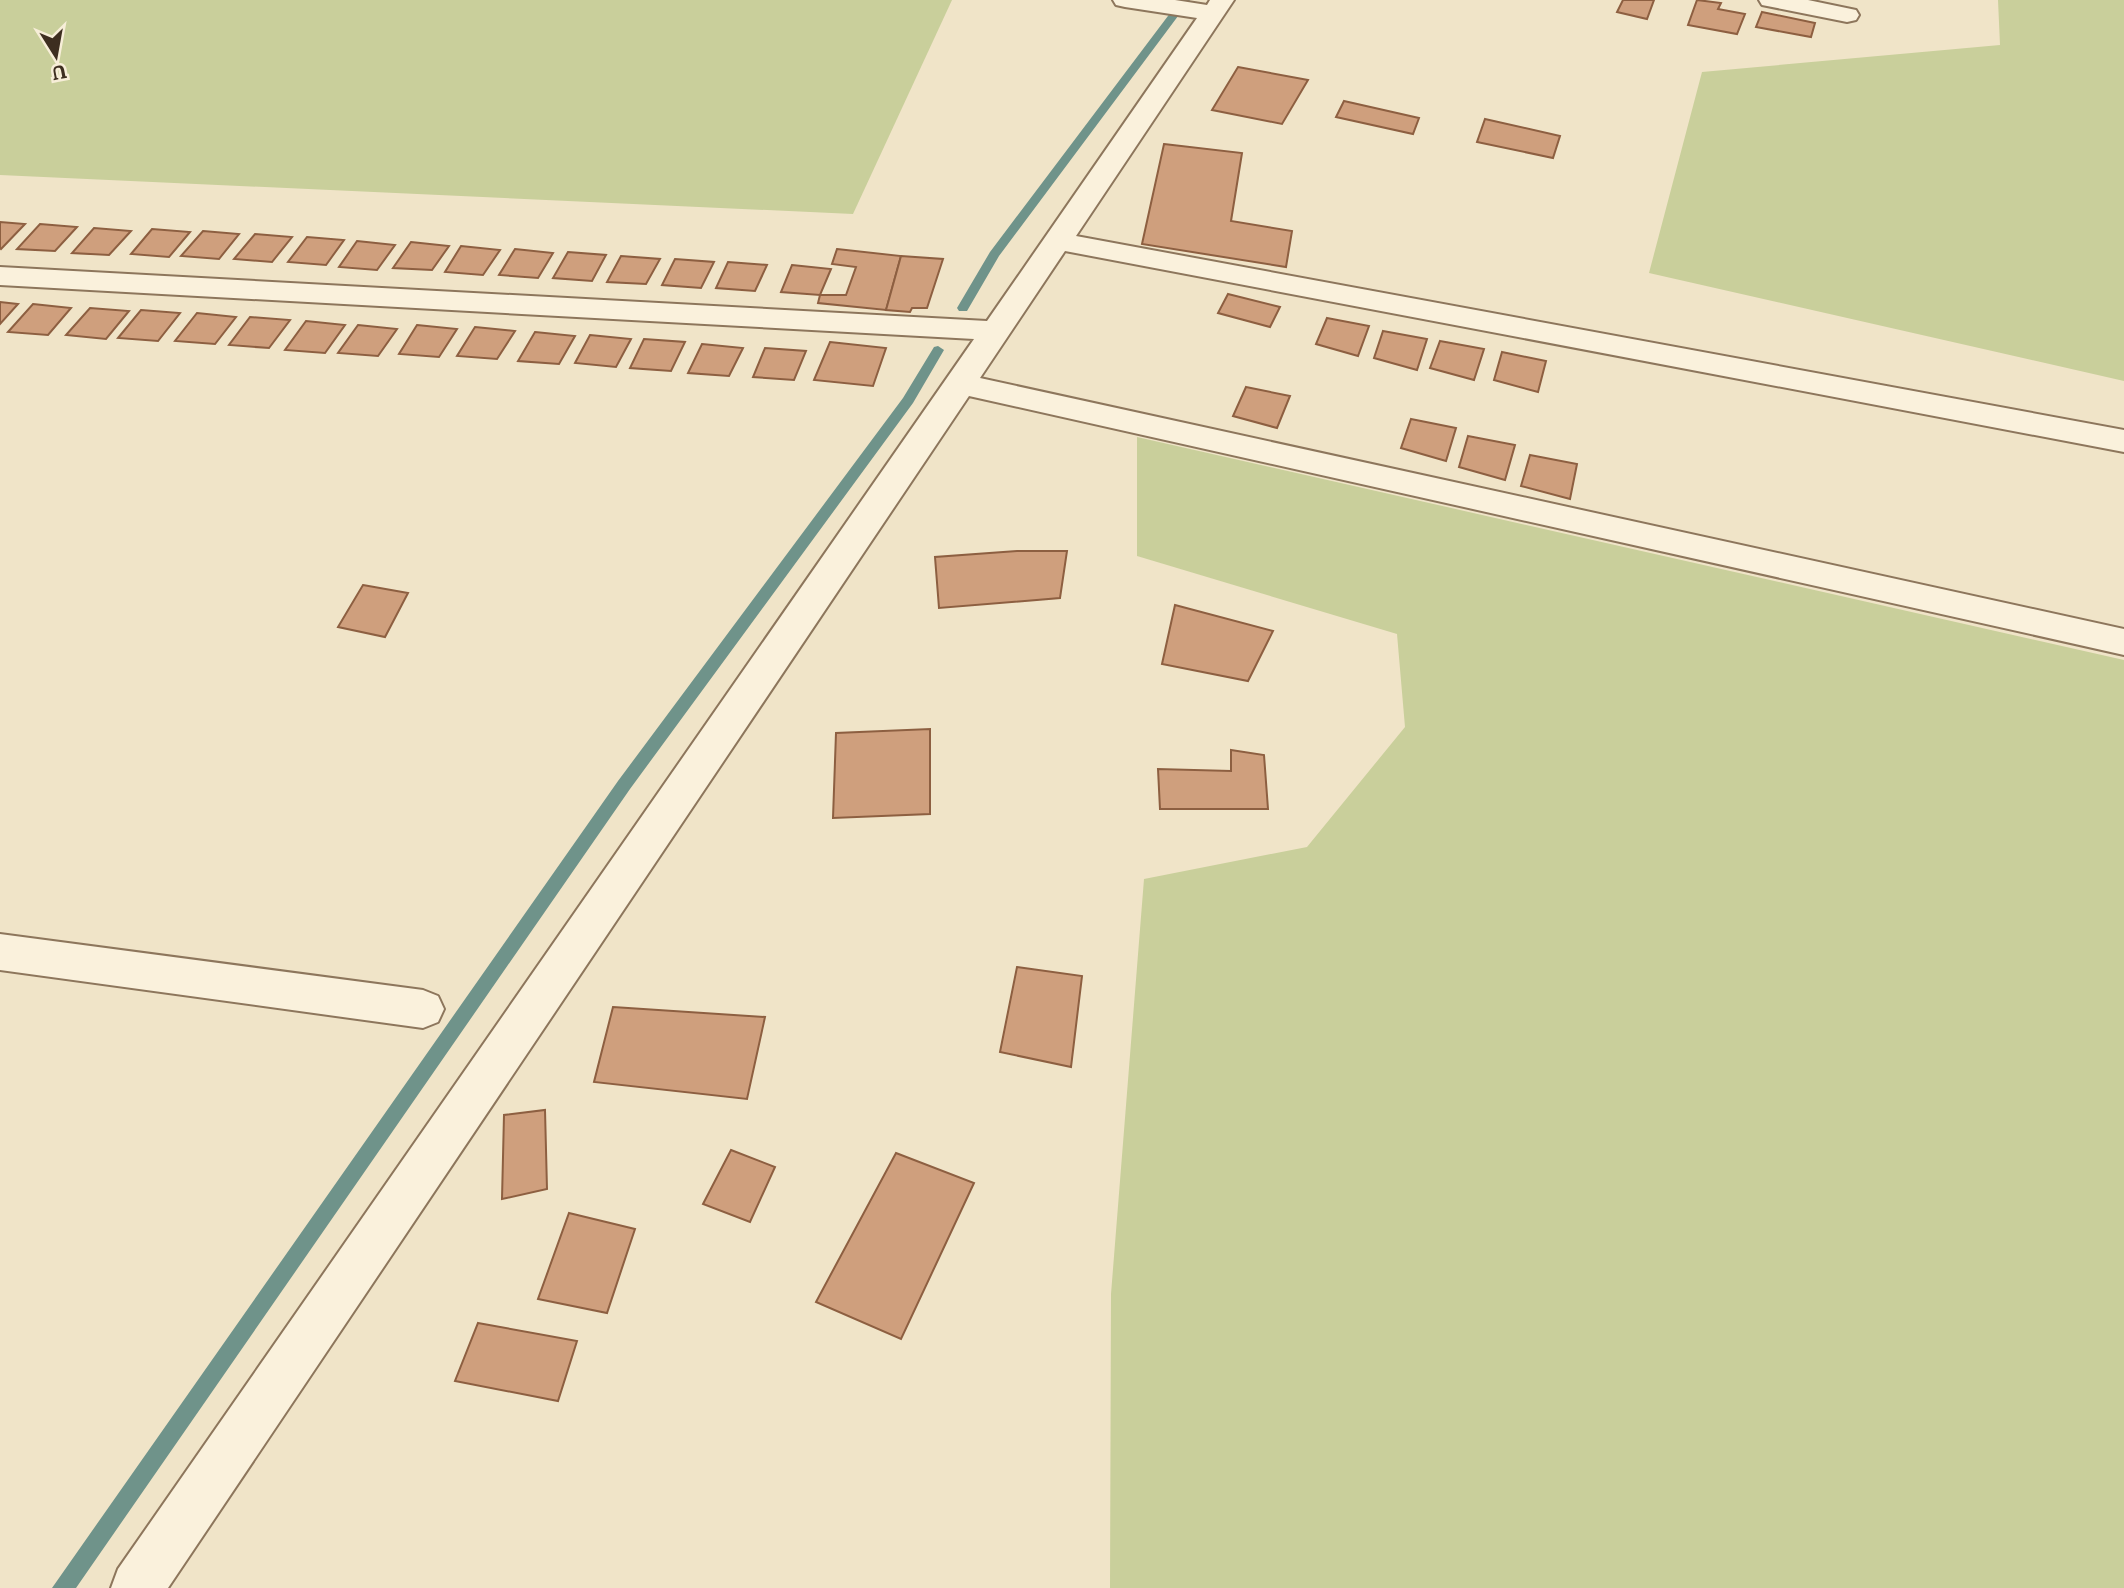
<svg xmlns="http://www.w3.org/2000/svg" width="2124" height="1588" font-family="Literata,serif">
	<style>
		.green { fill: #c9cf9b }
		.lines { fill: none; stroke-linecap: round; stroke-linejoin: round }
		.stream { fill: #6f938a; fill-rule: evenodd }
		.building { fill: #cf9f7d; stroke: #8d5f41; stroke-width: 2 }
		.minor-casing { stroke: #8d765c; stroke-width: 4 }
		.minor { fill: #faf1dc; fill-rule: evenodd }
	</style>
	<rect width="100%" height="100%" fill="#f0e4c8"/>
	<g class="green">
		<polygon points="0,0 952,0 853,214 0,175"/>
		<polygon points="1998,0 2124,0 2124,381 1649,273 1702,72 2000,45"/>
		<polygon points="1137,437 2124,660 2124,1588 1110,1588 1111,1294 1144,879 1307,847 1405,727 1397,634 1137,556"/>
	</g>
	<g class="lines">
		<g class="stream">
			<polygon points="1180,0 1190,0 999,256 967,311 959,311 957,308 990,252"/>
			<polygon points="938,346 944,350 913,403 630,789 76,1588 52,1588 618,781 903,398 934,347"/>
		</g>
	</g>
	<g class="building">
		<polygon points="1623,0 1654,0 1647,19 1617,12"/>
		<polygon points="1697,0 1721,3 1718,9 1745,14 1737,34 1688,25"/>
		<polygon points="1762,12 1815,23 1811,37 1756,27"/>
		<polygon points="1238,67 1308,80 1282,124 1212,110"/>
		<polygon points="1344,101 1419,118 1413,134 1336,117"/>
		<polygon points="1485,119 1560,136 1553,158 1477,142"/>
		<polygon points="1164,144 1242,153 1231,221 1292,231 1286,267 1142,244"/>
		<polygon points="0,222 25,224 1,249 0,248"/>
		<polygon points="40,224 77,227 55,251 17,249"/>
		<polygon points="94,228 131,231 109,255 72,253"/>
		<polygon points="152,229 190,232 169,257 131,254"/>
		<polygon points="203,231 239,234 219,259 181,256"/>
		<polygon points="255,234 292,237 272,262 234,259"/>
		<polygon points="307,237 344,240 326,265 288,262"/>
		<polygon points="357,241 395,245 377,270 339,267"/>
		<polygon points="411,242 449,246 432,270 393,268"/>
		<polygon points="461,246 500,250 483,275 445,272"/>
		<polygon points="515,249 553,253 538,278 499,275"/>
		<polygon points="837,249 901,256 886,310 818,303 820,295 846,295 856,267 832,264"/>
		<polygon points="568,252 606,255 592,281 553,278"/>
		<polygon points="621,256 660,259 646,284 607,282"/>
		<polygon points="901,256 943,259 927,308 912,308 910,312 886,310"/>
		<polygon points="675,259 714,262 701,288 662,285"/>
		<polygon points="728,262 767,265 755,291 716,288"/>
		<polygon points="792,265 831,269 820,295 781,292"/>
		<polygon points="1228,294 1280,307 1270,327 1218,313"/>
		<polygon points="0,302 18,304 0,324"/>
		<polygon points="33,304 71,308 48,335 8,332"/>
		<polygon points="90,308 129,311 106,339 66,335"/>
		<polygon points="141,310 180,313 158,341 118,338"/>
		<polygon points="197,313 236,317 215,344 175,341"/>
		<polygon points="250,317 290,320 269,348 229,345"/>
		<polygon points="1327,318 1369,326 1358,356 1316,344"/>
		<polygon points="306,321 345,325 325,353 285,350"/>
		<polygon points="358,325 397,329 378,356 338,353"/>
		<polygon points="417,325 457,329 439,357 399,354"/>
		<polygon points="475,327 515,331 497,359 457,356"/>
		<polygon points="1383,331 1427,339 1417,370 1374,358"/>
		<polygon points="535,332 575,336 559,364 518,361"/>
		<polygon points="590,335 631,339 616,367 575,363"/>
		<polygon points="644,339 685,342 671,371 630,368"/>
		<polygon points="1440,341 1484,349 1474,380 1430,368"/>
		<polygon points="830,342 886,348 873,386 814,380"/>
		<polygon points="702,344 743,348 729,376 688,373"/>
		<polygon points="765,348 806,351 794,380 753,377"/>
		<polygon points="1502,352 1546,361 1538,392 1494,380"/>
		<polygon points="1246,387 1290,396 1277,428 1233,416"/>
		<polygon points="1411,419 1456,428 1446,461 1401,448"/>
		<polygon points="1468,436 1515,445 1505,480 1459,467"/>
		<polygon points="1530,455 1577,464 1570,499 1521,486"/>
		<polygon points="1017,551 1067,551 1060,598 939,608 935,557"/>
		<polygon points="363,585 408,593 385,637 338,627"/>
		<polygon points="1175,605 1273,631 1248,681 1162,664"/>
		<polygon points="930,729 930,814 833,818 836,733"/>
		<polygon points="1231,750 1264,755 1268,809 1160,809 1158,769 1231,771"/>
		<polygon points="1017,967 1082,976 1071,1067 1000,1052"/>
		<polygon points="613,1007 765,1017 747,1099 594,1082"/>
		<polygon points="545,1110 547,1189 502,1199 504,1115"/>
		<polygon points="731,1150 775,1167 750,1222 703,1204"/>
		<polygon points="896,1153 974,1183 901,1339 816,1302"/>
		<polygon points="569,1213 635,1229 607,1313 538,1299"/>
		<polygon points="478,1323 577,1341 558,1401 455,1381"/>
	</g>
	<g class="lines">
		<defs>
			<g id="minor">
				<polygon points="1113,0 1175,0 1207,5 1210,0 1234,0 1076,236 2124,430 2124,452 1065,251 980,378 2124,629 2124,655 969,396 168,1588 111,1588 118,1569 974,339 0,285 0,267 987,321 1197,18 1125,7 1116,5"/>
				<polygon points="1759,0 1808,0 1856,10 1859,15 1856,20 1847,22 1762,5"/>
				<polygon points="0,934 423,990 438,996 444,1009 438,1022 423,1028 0,970"/>
			</g>
		</defs>
		<use href="#minor" class="minor-casing"/>
		<use href="#minor" class="minor"/>
	</g>
	<g transform="translate(56 56) rotate(169)" stroke="#f7eed8" stroke-width="5" paint-order="stroke">
	<path d="M0-5L12 26L0 18L-12 26Z" fill="#3d2e20"/>
	<text y="-10" font-size="19" font-weight="bold" text-anchor="middle" fill="#3d2e20">U</text>
	</g>
</svg>
